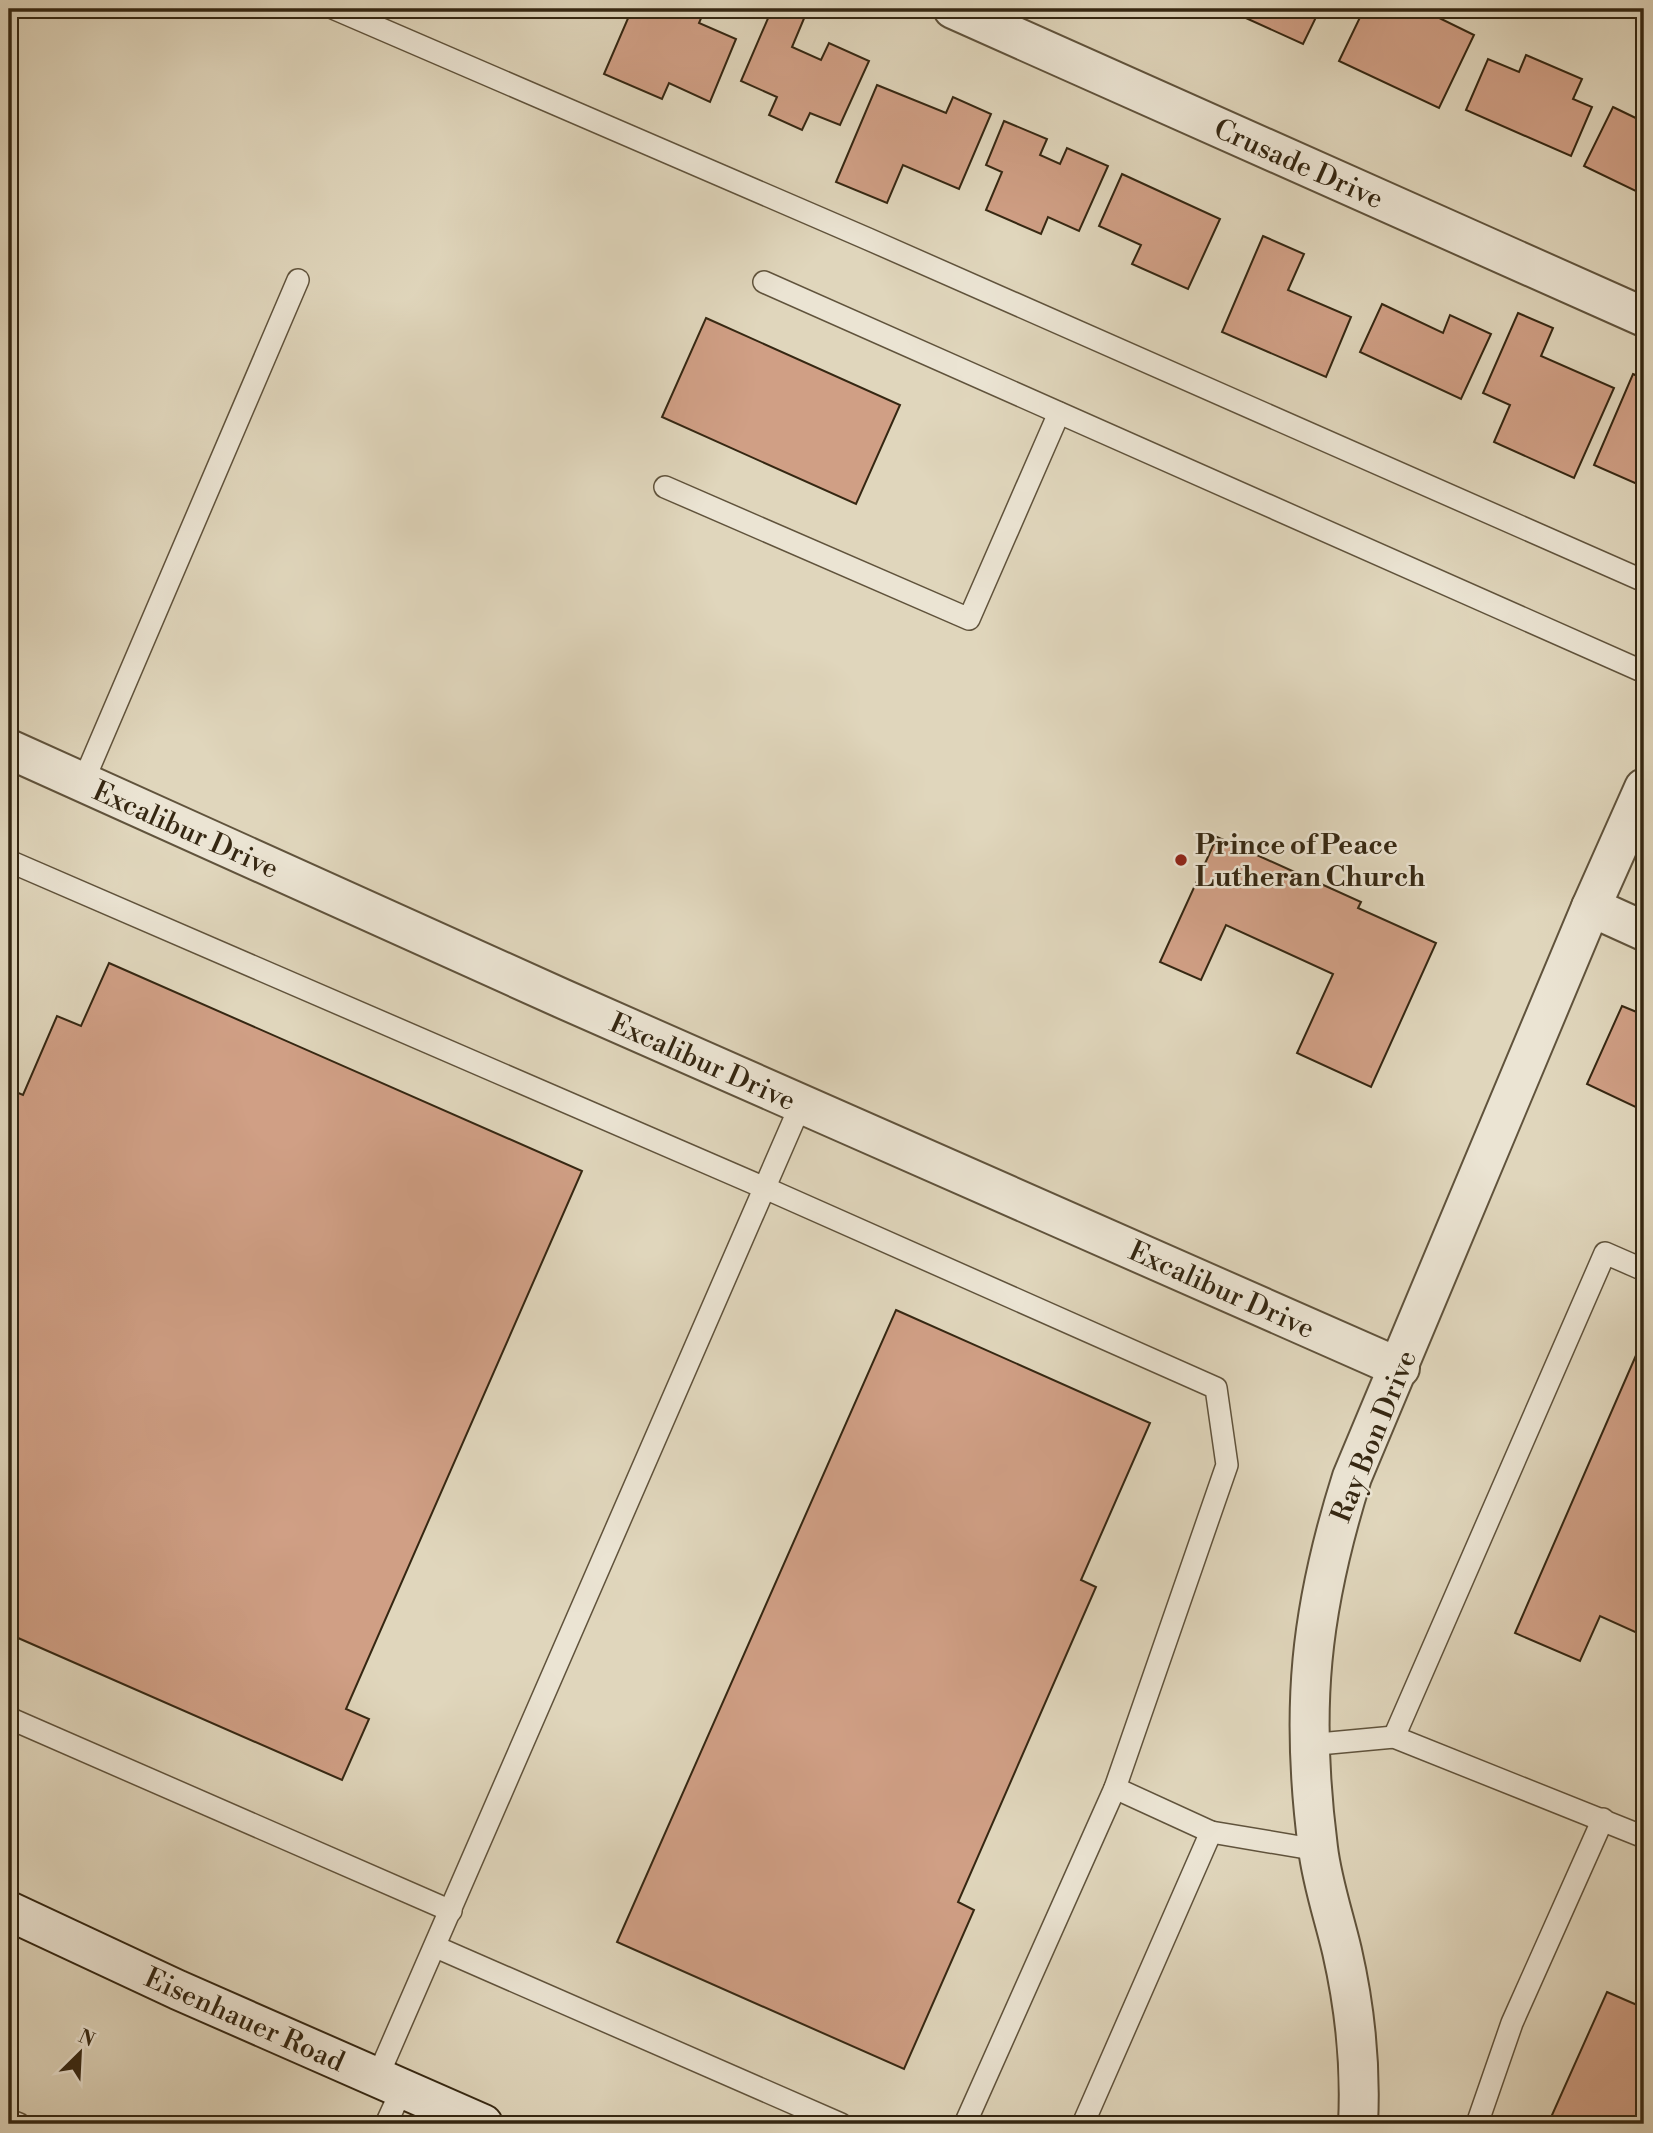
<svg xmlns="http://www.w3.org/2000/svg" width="1653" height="2133" font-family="'Libre Bodoni',serif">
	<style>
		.building { fill: #d09f85; stroke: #352712; stroke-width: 2 }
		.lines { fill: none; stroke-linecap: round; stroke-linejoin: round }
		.service-casing { stroke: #60533c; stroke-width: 24 }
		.minor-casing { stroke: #60533c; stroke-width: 42 }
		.tertiary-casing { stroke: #60533c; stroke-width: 42 }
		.secondary-casing { stroke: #352712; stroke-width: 42 }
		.service { stroke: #ebe4d3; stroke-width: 21 }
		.minor { stroke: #ebe4d3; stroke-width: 38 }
		.tertiary { stroke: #ebe4d3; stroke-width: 38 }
		.secondary { stroke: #ebe4d3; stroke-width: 38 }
		.poi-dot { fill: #8f2418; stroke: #ebe4d3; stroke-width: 2.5 }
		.labels { text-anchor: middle; stroke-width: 5; stroke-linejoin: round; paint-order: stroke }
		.street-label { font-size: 28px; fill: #352712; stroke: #ebe4d3 }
		.poi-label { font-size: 28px; font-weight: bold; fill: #352712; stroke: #ebe4d3; text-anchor: start }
	</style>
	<rect width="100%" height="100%" fill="#e0d6bc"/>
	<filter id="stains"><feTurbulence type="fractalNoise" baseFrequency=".00286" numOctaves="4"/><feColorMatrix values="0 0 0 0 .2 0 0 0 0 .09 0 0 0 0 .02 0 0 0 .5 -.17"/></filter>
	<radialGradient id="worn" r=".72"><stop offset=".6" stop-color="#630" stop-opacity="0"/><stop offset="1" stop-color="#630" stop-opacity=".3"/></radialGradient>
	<g class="building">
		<polygon points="632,9 705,9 699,23 736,39 710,102 669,83 662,99 604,74"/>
		<polygon points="772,9 808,9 792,47 821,60 829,43 869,61 840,125 810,113 802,130 769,115 777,97 741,81"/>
		<polygon points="1226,9 1320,9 1303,44"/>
		<polygon points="1364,9 1431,9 1429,13 1474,35 1439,108 1339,61"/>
		<polygon points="1526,55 1582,79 1573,99 1592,107 1571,156 1466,110 1488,59 1519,72"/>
		<polygon points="877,85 946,113 953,97 991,114 959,189 903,165 887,203 836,182"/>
		<polygon points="1613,107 1644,122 1644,195 1584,166"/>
		<polygon points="1004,121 1047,139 1040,155 1060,164 1067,148 1108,166 1079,231 1048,217 1041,234 986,210 1002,172 986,165"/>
		<polygon points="1122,174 1220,219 1188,289 1132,264 1141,245 1099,226"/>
		<polygon points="1263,236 1304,254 1288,290 1351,317 1326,377 1222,332"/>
		<polygon points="1382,304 1443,333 1450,315 1491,334 1461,399 1360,352"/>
		<polygon points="1518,313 1553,328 1541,356 1614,388 1574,478 1494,442 1510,405 1483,393"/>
		<polygon points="706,318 900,405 856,504 662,417"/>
		<polygon points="1633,374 1644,379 1644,487 1594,465"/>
		<polygon points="1217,837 1361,902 1358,908 1436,943 1371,1087 1297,1053 1333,974 1226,925 1201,980 1160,962"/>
		<polygon points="109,963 582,1171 346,1709 369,1719 342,1780 9,1634 9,1089 23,1095 57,1016 81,1026"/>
		<polygon points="1622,1006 1644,1015 1644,1111 1587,1084"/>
		<polygon points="896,1310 1150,1423 1081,1580 1096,1587 958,1902 974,1910 904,2069 617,1942"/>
		<polygon points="1644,1337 1644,1636 1600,1616 1580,1661 1515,1633"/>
		<polygon points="1607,1992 1644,2008 1644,2124 1548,2124"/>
	</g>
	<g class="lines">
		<defs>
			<g id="service">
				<polyline points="335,9 868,239 1644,581"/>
				<polyline points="764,282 1644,672"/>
				<polyline points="665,487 969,619 1059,413"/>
				<polyline points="83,782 298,280"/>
				<polyline points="9,861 765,1188 1216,1388 1227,1465 1115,1788 965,2124"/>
				<polyline points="9,1718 451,1911"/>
				<polyline points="1394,1737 1605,1253 1644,1270"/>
				<polyline points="1308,1745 1394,1737 1644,1837"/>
				<polyline points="1115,1788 1211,1832"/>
				<polyline points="436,1947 841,2124"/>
				<polyline points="377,2078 801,1104"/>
				<polyline points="9,2120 19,2124"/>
				<polyline points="386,2124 402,2089"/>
				<polyline points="1083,2124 1211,1832 1318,1850"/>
				<polyline points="1477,2124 1512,2023 1603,1819"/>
			</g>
			<g id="minor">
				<polyline points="953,9 1644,317"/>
				<polyline points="9,749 561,998 1400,1368"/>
				<polyline points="1591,907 1644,931"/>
			</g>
			<path id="tertiary" d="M 1358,2124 C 1361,2066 1355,2008 1342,1951 C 1334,1917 1322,1882 1318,1848 C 1300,1709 1310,1610 1352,1477 L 1591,907 L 1644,788"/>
			<polyline id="secondary" points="9,1911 178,1990 483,2124"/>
		</defs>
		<use href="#service" class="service-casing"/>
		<use href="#minor" class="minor-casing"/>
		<use href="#tertiary" class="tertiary-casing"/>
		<use href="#secondary" class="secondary-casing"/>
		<use href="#service" class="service"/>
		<use href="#minor" class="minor"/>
		<use href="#tertiary" class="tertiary"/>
		<use href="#secondary" class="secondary"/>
	</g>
	<circle class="poi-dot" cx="1181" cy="860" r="7"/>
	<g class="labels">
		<g class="street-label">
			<text transform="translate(1299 163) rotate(24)" y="10">Crusade Drive</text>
			<text transform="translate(186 829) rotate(24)" y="10">Excalibur Drive</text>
			<text transform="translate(703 1061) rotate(24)" y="10">Excalibur Drive</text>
			<text transform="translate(1222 1289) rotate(24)" y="10">Excalibur Drive</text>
			<text transform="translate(1373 1436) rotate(-68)" y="10">Ray Bon Drive</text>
			<text transform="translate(245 2019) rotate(24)" y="10">Eisenhauer Road</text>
		</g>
		<g class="poi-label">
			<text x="1195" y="854">Prince of Peace<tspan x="1195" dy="32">Lutheran Church</tspan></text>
		</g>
	</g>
	<rect width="1653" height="2133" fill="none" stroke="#e0d6bc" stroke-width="35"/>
	<rect x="10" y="10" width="1632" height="2112" fill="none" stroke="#352712" stroke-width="3.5"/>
	<rect x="18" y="18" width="1618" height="2098" fill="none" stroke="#352712" stroke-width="2"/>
	<g transform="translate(80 2053) rotate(24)" stroke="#ebe4d3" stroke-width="5" paint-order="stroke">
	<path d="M0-5L12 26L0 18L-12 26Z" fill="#352712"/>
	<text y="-10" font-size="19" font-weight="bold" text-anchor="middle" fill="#352712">N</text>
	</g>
	<rect width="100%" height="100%" filter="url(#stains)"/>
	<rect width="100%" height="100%" fill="url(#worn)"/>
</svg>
